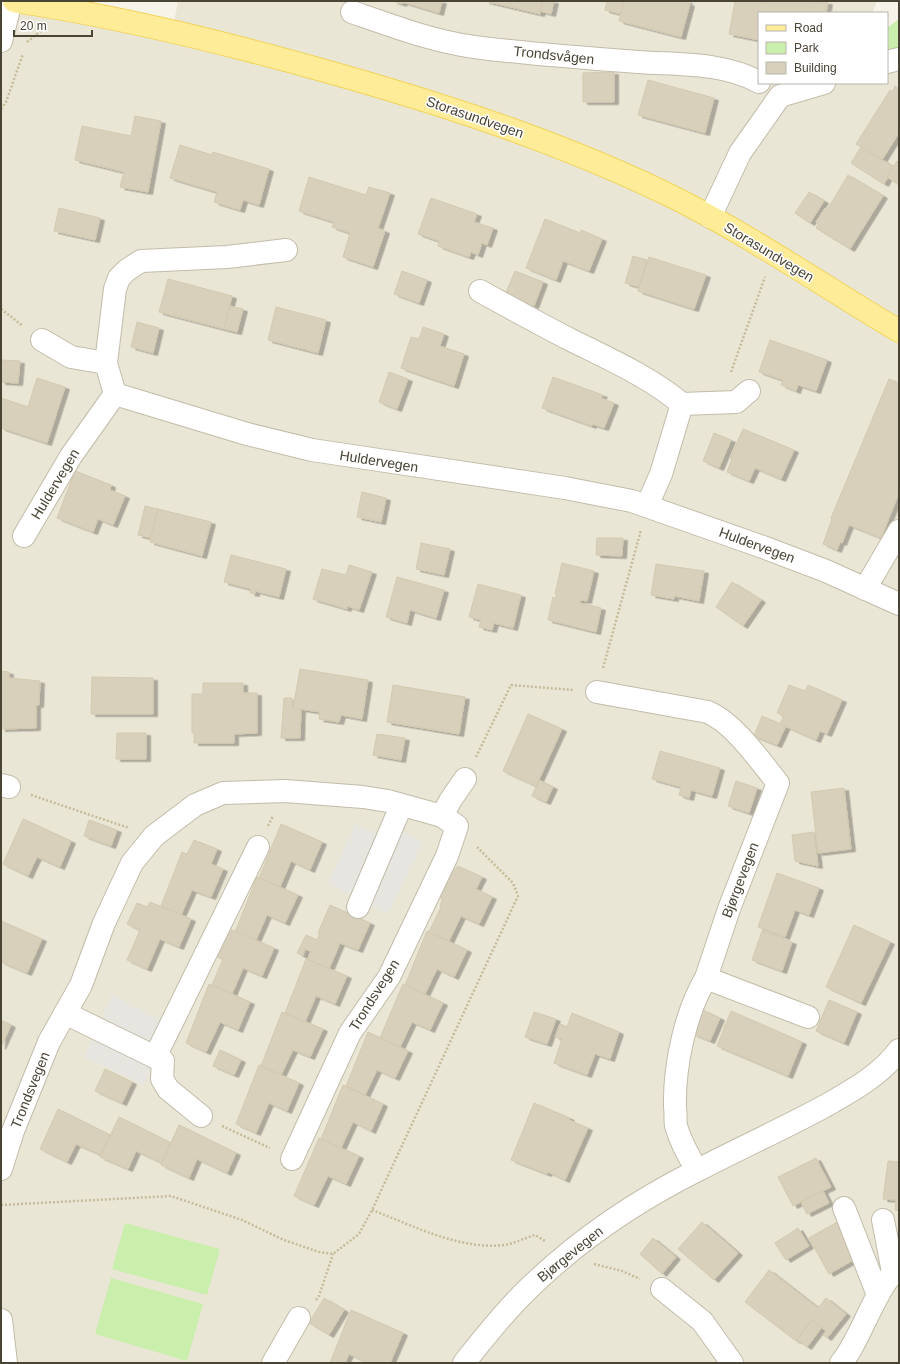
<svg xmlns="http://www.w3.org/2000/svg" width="900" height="1364" font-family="Arial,sans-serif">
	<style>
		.residential { fill: #eae6d5 }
		.green { fill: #caeeac }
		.parking { fill: #e7e5e0 }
		.building { fill: #d9d0bc; stroke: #d4c9ae; filter: url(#shadow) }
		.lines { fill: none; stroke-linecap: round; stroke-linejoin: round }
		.minor-casing { stroke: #c2bca9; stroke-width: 24 }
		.major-casing { stroke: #f2d35a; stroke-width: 24 }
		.path { stroke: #c6bb99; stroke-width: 2.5; stroke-dasharray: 2 2; stroke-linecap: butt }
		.minor { stroke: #fff; stroke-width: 22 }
		.major { stroke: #ffec98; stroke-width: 22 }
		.labels { text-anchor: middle; stroke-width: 3; stroke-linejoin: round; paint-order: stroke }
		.street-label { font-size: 14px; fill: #4a4435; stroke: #fff }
	</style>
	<defs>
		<filter id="shadow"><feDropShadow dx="4.5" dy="2.5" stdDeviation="0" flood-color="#0004"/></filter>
	</defs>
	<rect width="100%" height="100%" fill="#f6f3e8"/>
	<polygon class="residential" points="1,1 171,39 178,1 877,1 872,13 759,13 759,83 887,83 887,66 899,69 899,1363 1,1363"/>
	<g class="green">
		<polygon points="899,19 899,69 887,66 887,28"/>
		<polygon points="125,1223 220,1249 207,1295 112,1269"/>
		<polygon points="111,1278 203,1304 187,1361 95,1334"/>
	</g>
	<g class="parking">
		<polygon points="384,822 423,842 388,914 328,883 355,824 378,834"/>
		<polygon points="112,995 170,1025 144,1085 84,1057"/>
	</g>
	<g class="building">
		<polygon points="393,1 442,1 439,13 403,2 402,4"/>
		<polygon points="485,1 543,1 540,14"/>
		<polygon points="543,1 554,1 551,14 540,11"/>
		<polygon points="607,1 624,1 621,14 605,10"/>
		<polygon points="624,1 688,1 687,3 690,4 681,37 619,21"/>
		<polygon points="735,1 756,1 768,3 768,1 828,2 826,13 759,13 759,40 729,34"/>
		<polygon points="614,72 614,102 583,102 583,73"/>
		<polygon points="648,80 714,98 705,133 638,115"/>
		<polygon points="895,86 899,89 899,133 882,160 856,144 890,90 892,92"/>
		<polygon points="135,116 161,121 148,192 120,187 124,172 75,160 82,126 131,136"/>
		<polygon points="180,145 212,155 213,152 269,169 259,205 243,200 240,210 214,202 217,192 170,178"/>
		<polygon points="861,147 894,167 884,184 851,163"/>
		<polygon points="897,161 899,162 899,185 887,177"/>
		<polygon points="848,175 883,196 850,249 816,228 818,224 816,222 825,208 827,210"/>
		<polygon points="309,177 366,195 369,187 390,193 378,228 385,231 373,267 343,257 350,233 332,227 334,222 299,211"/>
		<polygon points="809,192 824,201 810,223 795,213"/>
		<polygon points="431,198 477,214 474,222 493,228 487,245 482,243 478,255 471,252 469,257 438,246 439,241 418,234"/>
		<polygon points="59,208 100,218 95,240 54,231"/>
		<polygon points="545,219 580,233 581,230 602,239 589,271 563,261 556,280 526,268"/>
		<polygon points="633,256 647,260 639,287 625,283"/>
		<polygon points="649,257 706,275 694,309 638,291"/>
		<polygon points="402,271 427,280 419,303 394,294"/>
		<polygon points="515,271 543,282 534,306 505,295"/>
		<polygon points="168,279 232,296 224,329 159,312"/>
		<polygon points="230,306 243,309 237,332 224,329"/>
		<polygon points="276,307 326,320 318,353 268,340"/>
		<polygon points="137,322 159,328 153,353 131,347"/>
		<polygon points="423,327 444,334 440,346 464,354 454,386 401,368 411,337 419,339"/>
		<polygon points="770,340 827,360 816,391 798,385 796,391 781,385 783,380 759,372"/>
		<polygon points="1,360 20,361 18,383 1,382"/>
		<polygon points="389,372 408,379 397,409 379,402"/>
		<polygon points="553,377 603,395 601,398 614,403 604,428 592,424 592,426 542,408"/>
		<polygon points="37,378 65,387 47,443 1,428 1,398 28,407"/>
		<polygon points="889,379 899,383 899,493 881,538 849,525 842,543 840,542 837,550 823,544 832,519 831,518"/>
		<polygon points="743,429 794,450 781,479 755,468 749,481 727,472 732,458 730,458"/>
		<polygon points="714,433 731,440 719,468 703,461"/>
		<polygon points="75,471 111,485 110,490 125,496 113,525 98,519 93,532 57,518"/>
		<polygon points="362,492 386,498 381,522 357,517"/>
		<polygon points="145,506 158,509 151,538 138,535"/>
		<polygon points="158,509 211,522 202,556 150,542"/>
		<polygon points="597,538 623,538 622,556 596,555"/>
		<polygon points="421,543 450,549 444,575 416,569"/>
		<polygon points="231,555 286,569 279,597 255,591 255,594 250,593 251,589 224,582"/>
		<polygon points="562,563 594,571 587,601 581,600 580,603 601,608 596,632 548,620 553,597 556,598 557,594 555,594"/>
		<polygon points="656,564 704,571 699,601 674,596 674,599 651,595"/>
		<polygon points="349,565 372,572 359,610 347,606 347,609 313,599 322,569 346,575"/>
		<polygon points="397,577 444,590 436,618 410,610 407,623 386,617"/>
		<polygon points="732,582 761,600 743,626 716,607"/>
		<polygon points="478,584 521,595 513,628 494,623 492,630 479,627 481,620 469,617"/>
		<polygon points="300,669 368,680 362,719 341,715 339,722 319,719 320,712 293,708"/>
		<polygon points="1,671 9,672 9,678 40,681 39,705 36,705 36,728 1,729"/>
		<polygon points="92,677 153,678 153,714 91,714"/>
		<polygon points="203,683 243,683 243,693 257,693 257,733 234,734 234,743 194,743 194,733 192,733 192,694 203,694"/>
		<polygon points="393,685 465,697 459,734 387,722"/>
		<polygon points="789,685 805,691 808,685 842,700 827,734 820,731 816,740 780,724 784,716 777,713"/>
		<polygon points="284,698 292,698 293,708 301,709 300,738 281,738"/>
		<polygon points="528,714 562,729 536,786 503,771"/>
		<polygon points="762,716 786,726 777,745 754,736"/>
		<polygon points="117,733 146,733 146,759 116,759"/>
		<polygon points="377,734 405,738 401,760 373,755"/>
		<polygon points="660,751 720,768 712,796 691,790 689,798 679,795 681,787 652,779"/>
		<polygon points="539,780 553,787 546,802 532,796"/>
		<polygon points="736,781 757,788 749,813 728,806"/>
		<polygon points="844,788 851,849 818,853 811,792"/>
		<polygon points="23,819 71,841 60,867 37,857 28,876 3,864"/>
		<polygon points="89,820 117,830 111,846 84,836"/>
		<polygon points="281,824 322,842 310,870 291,861 280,887 259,878"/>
		<polygon points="814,832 818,866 795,861 792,835"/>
		<polygon points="194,840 217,849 211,864 223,869 211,897 192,890 181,915 161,906 182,852 187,854"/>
		<polygon points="458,866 482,877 476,889 492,897 479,924 461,916 449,941 429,932 441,907 440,906 443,898 437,896 448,877"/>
		<polygon points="777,873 819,888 809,915 795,910 785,937 758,927"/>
		<polygon points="257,877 298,895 285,923 267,915 256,940 235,932"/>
		<polygon points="150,902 191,919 179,947 160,939 147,969 127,960 140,930 127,924 137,903 147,907"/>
		<polygon points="330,905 370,923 358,950 340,943 329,969 308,960 312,952 305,949 303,956 297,953 306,935 317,940 320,933 318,933"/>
		<polygon points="1,921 42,939 27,973 1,962"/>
		<polygon points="854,925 890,942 861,1003 826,987"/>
		<polygon points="225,927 274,948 262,976 243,968 232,994 212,985 223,959 213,954"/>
		<polygon points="427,931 467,950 454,977 437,969 425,994 405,985"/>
		<polygon points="762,931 792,942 782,971 752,960"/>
		<polygon points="306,959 347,976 335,1004 316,996 305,1022 285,1013"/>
		<polygon points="209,984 250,1002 238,1030 220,1022 206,1052 186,1043"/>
		<polygon points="403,984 443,1003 430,1030 412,1022 400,1047 380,1038"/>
		<polygon points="829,1000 857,1012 844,1043 816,1031"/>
		<polygon points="703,1010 720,1018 710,1041 693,1034"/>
		<polygon points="731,1011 802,1042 788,1076 717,1046"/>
		<polygon points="282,1012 323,1029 310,1057 293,1050 281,1075 261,1066"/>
		<polygon points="534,1012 556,1019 547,1044 525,1037"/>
		<polygon points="572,1013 619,1032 610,1059 595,1054 587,1075 554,1063 562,1039 555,1037 560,1024 567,1027"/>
		<polygon points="1,1020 11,1025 1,1047"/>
		<polygon points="368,1032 408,1051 395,1078 377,1070 365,1095 346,1086"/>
		<polygon points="220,1050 241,1060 234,1075 213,1066"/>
		<polygon points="259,1065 299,1083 287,1111 269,1103 256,1133 236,1124"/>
		<polygon points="105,1069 132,1082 122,1103 95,1091"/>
		<polygon points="343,1085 383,1104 371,1131 353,1122 341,1148 321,1139"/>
		<polygon points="534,1103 570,1118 569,1120 588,1128 565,1180 548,1172 547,1174 511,1160"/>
		<polygon points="58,1109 110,1135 101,1155 76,1144 67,1162 40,1149"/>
		<polygon points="119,1117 171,1143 162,1163 136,1151 128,1169 100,1157"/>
		<polygon points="179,1125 236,1153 227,1173 197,1159 189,1178 161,1165"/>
		<polygon points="319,1138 359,1156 346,1184 328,1176 314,1205 294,1196"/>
		<polygon points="816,1158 831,1187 793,1206 778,1177"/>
		<polygon points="888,1161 899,1162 899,1211 895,1210 896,1200 883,1199"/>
		<polygon points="823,1191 829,1203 807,1214 801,1202"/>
		<polygon points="702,1222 738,1253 714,1280 678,1249"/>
		<polygon points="837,1222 857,1258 829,1274 809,1238"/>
		<polygon points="798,1228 809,1246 786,1260 775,1243"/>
		<polygon points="653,1238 676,1257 662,1274 640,1254"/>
		<polygon points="769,1270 818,1308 826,1298 846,1314 827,1338 823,1335 826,1331 812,1320 796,1341 745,1302"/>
		<polygon points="324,1298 344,1310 329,1335 309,1323"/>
		<polygon points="351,1310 403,1333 390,1363 368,1363 349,1354 345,1363 330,1363"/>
		<polygon points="812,1320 822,1327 807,1347 797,1340"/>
	</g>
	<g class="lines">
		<defs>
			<g id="minor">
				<path d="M 352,12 C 392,26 432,41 474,47 C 528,54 583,58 638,62 C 679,65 722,62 759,82"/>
				<polyline points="1,41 11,1"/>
				<polyline points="887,62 899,59"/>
				<polyline points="710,217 740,153 780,96 824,83"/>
				<path d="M 480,291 C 511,308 541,325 571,340 C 609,359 650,377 682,404 L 736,402 L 749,391"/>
				<polyline points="42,340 71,357 106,363"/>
				<polyline points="115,394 247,434 312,450 565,488 632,501 763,547 826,571 899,604"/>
				<polyline points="115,394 106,363 115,289 119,278 127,270 141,261 227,257 286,250"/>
				<polyline points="647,506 661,474 682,404"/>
				<polyline points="24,536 71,456 115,394"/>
				<polyline points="865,589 899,531"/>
				<path d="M 597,692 L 708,712 C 735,724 759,760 778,783 L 729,909 L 706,978 C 685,1013 674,1067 675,1107 C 676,1113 675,1120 676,1126 C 680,1140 689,1157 697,1170"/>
				<polyline points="1,785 9,787"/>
				<polyline points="442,816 450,801 465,779"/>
				<polyline points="358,907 401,806"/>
				<polyline points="706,978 808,1017"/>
				<polyline points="65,1013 163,1061 162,1079 168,1089 201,1116"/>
				<polyline points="155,1057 258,847"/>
				<polyline points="1,1169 13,1131 49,1042 81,985 104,923 132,863 154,836 195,805 223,793 285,791 363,797 388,801 442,816 457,826 447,856 389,977 350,1033 292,1159"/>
				<polyline points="844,1208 878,1295"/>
				<polyline points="883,1220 893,1272"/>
				<polyline points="662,1289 702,1321 732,1363"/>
				<polyline points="1,1320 6,1363"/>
				<polyline points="273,1363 299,1318"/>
				<path d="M 464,1363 C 484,1338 504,1312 527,1290 C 577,1241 636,1201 698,1170 C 740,1148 783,1129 825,1106 C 851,1091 881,1075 899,1050"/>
				<path d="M 841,1363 C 860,1342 878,1280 899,1269"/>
			</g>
			<path id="major" d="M 14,1 C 123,17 230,44 336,74 C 452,107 568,145 677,199 C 754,238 825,287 899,331"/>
		</defs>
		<use href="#minor" class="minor-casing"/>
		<use href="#major" class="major-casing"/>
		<g class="path">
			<polyline points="27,42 42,30"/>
			<polyline points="1,109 6,102 23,54"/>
			<polyline points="1,309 23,326"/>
			<polyline points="731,372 765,277"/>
			<polyline points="603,668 641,530"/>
			<polyline points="476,757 511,685 573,690"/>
			<polyline points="31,795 129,828"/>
			<polyline points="268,826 273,816"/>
			<polyline points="222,1126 270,1148"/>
			<polyline points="1,1205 171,1196 242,1220 284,1240 319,1252 333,1254 359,1234 372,1210 518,896 513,883 476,846"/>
			<path d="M 372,1210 C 414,1226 459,1250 505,1245 C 515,1243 525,1238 535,1235 L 545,1241"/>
			<polyline points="594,1264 622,1271 640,1279"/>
			<polyline points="316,1300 319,1296 333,1254"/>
		</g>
		<use href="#minor" class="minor"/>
		<use href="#major" class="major"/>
	</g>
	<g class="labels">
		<g class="street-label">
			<text transform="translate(554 55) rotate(6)" y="5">Trondsvågen</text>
			<text transform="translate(475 117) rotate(19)" y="5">Storasundvegen</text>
			<text transform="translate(769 252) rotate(31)" y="5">Storasundvegen</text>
			<text transform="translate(379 461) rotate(9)" y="5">Huldervegen</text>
			<text transform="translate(55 484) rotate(-59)" y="5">Huldervegen</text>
			<text transform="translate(757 545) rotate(20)" y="5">Huldervegen</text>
			<text transform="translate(740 880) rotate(-69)" y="5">Bjørgevegen</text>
			<text transform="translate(374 995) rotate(-58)" y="5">Trondsvegen</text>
			<text transform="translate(30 1090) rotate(-68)" y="5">Trondsvegen</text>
			<text transform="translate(570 1254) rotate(-39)" y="5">Bjørgevegen</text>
		</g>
	</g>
	<rect width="900" height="1364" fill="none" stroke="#4a4435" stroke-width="4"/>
	<rect x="758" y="12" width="130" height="72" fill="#ffffff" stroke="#b7b4ae"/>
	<rect x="766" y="25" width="20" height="6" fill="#ffec98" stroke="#b7b4ae"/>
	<text x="794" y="32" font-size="12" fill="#4a4435">Road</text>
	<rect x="766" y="42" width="20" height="12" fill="#caeeac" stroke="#b7b4ae"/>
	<text x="794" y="52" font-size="12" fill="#4a4435">Park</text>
	<rect x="766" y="62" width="20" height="12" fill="#d9d0bc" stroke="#b7b4ae"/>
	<text x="794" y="72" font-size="12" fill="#4a4435">Building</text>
	<path d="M14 30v6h78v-6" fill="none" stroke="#4a4435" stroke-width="2"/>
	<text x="20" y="30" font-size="12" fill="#4a4435" stroke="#ffffff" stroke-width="3" paint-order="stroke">20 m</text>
</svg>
